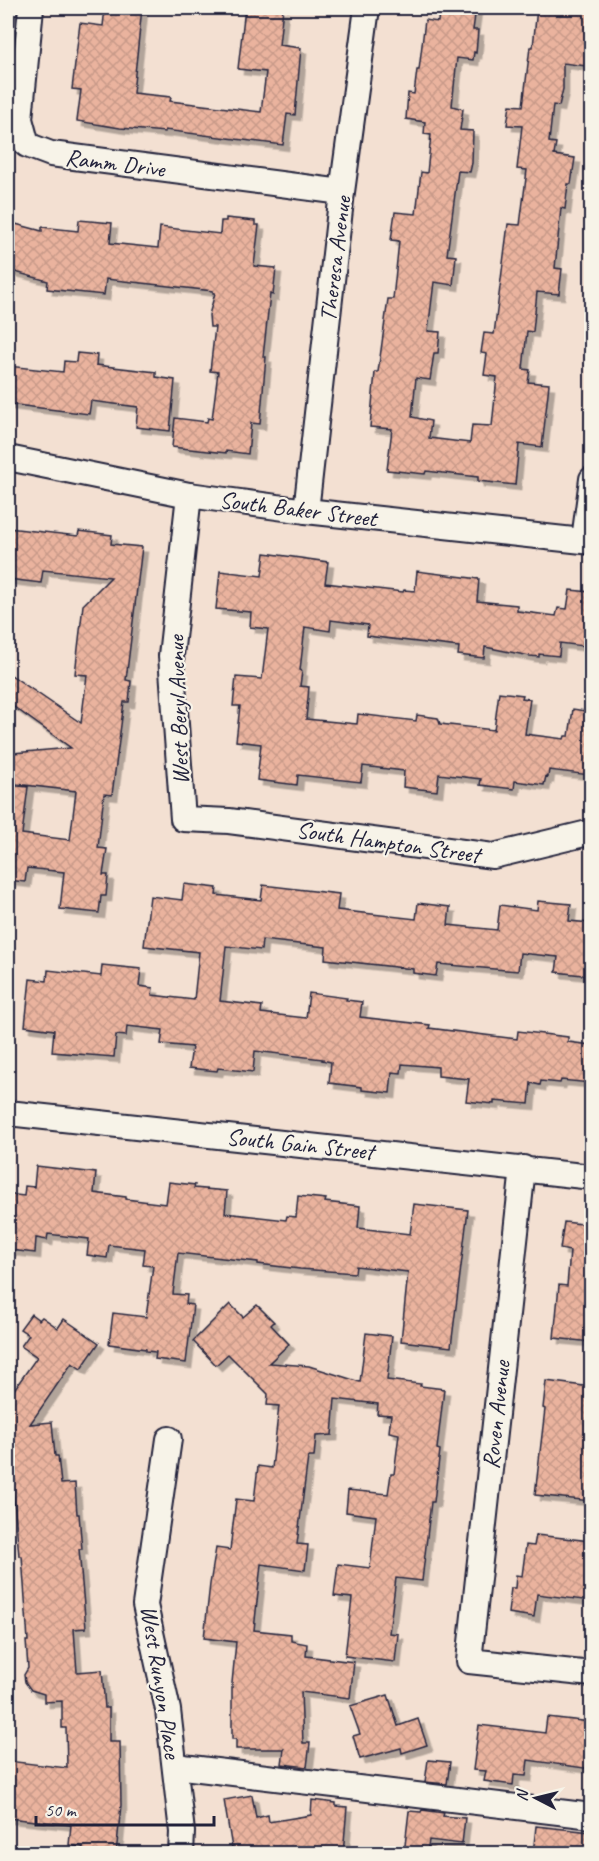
<svg xmlns="http://www.w3.org/2000/svg" width="599" height="1861" font-family="Caveat,sans-serif">
	<style>
		.building { fill: url(#building-cross-hatch); stroke: #22223b; stroke-width: 1.5; filter: url(#shadow) }
		.lines { fill: none; stroke-linecap: round; stroke-linejoin: round }
		.minor-casing { stroke: #22223b; stroke-width: 28 }
		.minor { stroke: #f7f3e8; stroke-width: 24 }
		.labels { text-anchor: middle; stroke-width: 4.5; stroke-linejoin: round; paint-order: stroke }
		.street-label { font-size: 24px; fill: #22223b; stroke: #f7f3e8 }
	</style>
	<defs>
		<pattern id="building-cross-hatch" width="8" height="8" patternUnits="userSpaceOnUse" patternTransform="scale(1.5)"><rect width="8" height="8" fill="#eab39e"/><path d="M0 0l8 8M0 8l8-8" fill="none" stroke="#c89a89"/></pattern>
		<filter id="shadow"><feDropShadow dx="5.5" dy="5.5" stdDeviation="0" flood-color="#0004"/></filter>
	</defs>
	<rect width="100%" height="100%" fill="#f3e0d2"/>
	<filter id="ink" filterUnits="userSpaceOnUse"><feTurbulence type="fractalNoise" baseFrequency=".0167" numOctaves="2"/><feDisplacementMap in="SourceGraphic" scale="12" xChannelSelector="R" yChannelSelector="G"/><feConvolveMatrix kernelMatrix="1 2 1 2 8 2 1 2 1" color-interpolation-filters="sRGB"/></filter>
	<g filter="url(#ink)">
		<g class="building">
			<polygon points="105,8 142,8 133,93 171,97 170,101 261,112 266,72 238,69 245,8 283,8 279,45 301,48 295,115 287,114 283,145 165,130 165,132 120,128 77,121 81,90 72,89 80,23 103,26"/>
			<polygon points="439,8 476,8 473,30 478,30 476,53 474,52 473,60 457,58 452,106 463,109 460,130 473,131 472,163 470,172 458,171 447,255 456,256 453,285 434,282 428,331 440,332 438,353 434,353 430,380 416,378 412,417 431,421 429,438 470,443 472,425 492,426 497,377 484,375 487,354 481,353 484,333 494,334 508,224 520,225 527,170 517,169 522,126 507,125 510,105 523,106 530,47 533,47 537,8 590,8 586,66 563,63 563,89 559,106 553,105 549,142 556,143 554,155 575,158 571,184 568,184 565,209 561,208 555,268 562,269 559,294 537,292 533,332 527,331 523,369 530,370 528,382 549,384 542,447 519,444 515,485 478,481 478,477 426,471 425,474 387,470 392,429 370,427 375,372 378,372 388,299 393,299 399,241 391,240 395,212 416,214 421,172 427,173 431,135 424,134 425,122 406,119 408,93 414,94 417,70 419,70 425,20 438,22"/>
			<polygon points="226,218 255,221 255,225 259,225 254,266 276,268 273,295 270,294 263,357 266,357 260,424 251,423 248,454 226,451 226,453 172,447 175,418 207,422 208,418 212,419 218,372 210,371 215,327 210,327 209,315 215,293 213,293 213,291 106,279 104,295 47,289 48,281 8,270 8,222 42,231 42,227 78,231 79,220 112,223 110,243 158,248 160,227 220,234 221,221 226,221"/>
			<polygon points="77,353 97,355 96,365 156,372 156,377 175,380 170,431 136,427 138,407 91,401 89,414 8,404 8,366 63,372 64,361 76,362"/>
			<polygon points="8,528 78,536 79,531 112,535 111,544 142,547 126,680 131,681 129,702 124,702 112,795 104,794 98,848 107,849 103,875 108,875 106,896 101,896 99,913 60,909 64,872 27,868 25,882 8,880 8,785 28,787 22,834 70,840 76,791 16,784 13,753 71,748 10,704 8,673 81,723 87,675 75,674 83,605 111,577 43,570 41,583 8,579"/>
			<polygon points="265,553 328,562 325,583 403,592 404,590 415,591 417,571 479,579 477,601 517,605 517,611 556,616 558,608 567,609 570,590 591,592 591,618 587,617 583,646 560,643 559,656 539,654 539,657 530,656 485,647 484,658 458,655 459,647 367,636 368,625 331,620 330,631 305,627 300,670 302,671 300,686 309,687 306,719 357,724 358,714 416,721 417,715 438,718 440,724 494,730 499,692 523,695 522,698 530,699 525,734 564,739 565,736 569,736 573,709 591,712 591,763 590,775 549,770 548,777 546,776 544,785 515,781 514,789 480,785 481,779 439,774 437,791 403,787 404,771 363,766 361,782 298,775 297,785 257,780 261,744 236,741 240,706 233,706 236,677 262,679 268,629 250,627 251,612 216,609 220,571 262,576"/>
			<polygon points="184,884 217,888 216,895 261,900 263,885 339,894 337,910 416,919 418,903 450,907 448,925 497,930 500,905 537,910 538,901 571,904 569,921 591,923 591,976 556,972 558,957 520,953 518,971 438,964 436,976 413,973 413,969 325,959 326,947 262,940 261,950 226,946 220,1001 262,1006 261,1013 306,1018 309,993 347,998 346,1000 362,1002 360,1017 430,1025 429,1028 517,1039 518,1031 568,1037 568,1042 591,1045 591,1083 561,1080 560,1083 541,1081 540,1085 531,1083 529,1104 494,1101 494,1104 466,1101 469,1079 438,1076 438,1067 402,1064 401,1073 392,1072 390,1093 362,1090 362,1087 329,1083 331,1062 322,1060 323,1059 255,1051 253,1072 218,1068 217,1071 189,1068 192,1047 161,1044 163,1030 127,1026 126,1036 116,1035 114,1057 52,1052 54,1030 25,1026 30,979 47,981 48,970 101,976 102,965 141,969 139,986 153,988 152,995 194,1000 199,952 144,946 150,896 182,900"/>
			<polygon points="36,1166 96,1173 94,1193 126,1197 126,1199 166,1204 169,1182 195,1185 194,1188 227,1191 225,1213 286,1220 287,1216 296,1217 298,1196 326,1199 325,1202 360,1206 358,1228 410,1234 414,1204 468,1210 451,1347 401,1341 408,1272 356,1266 355,1273 300,1269 258,1264 258,1262 178,1253 173,1294 187,1295 186,1304 193,1305 186,1363 155,1359 156,1352 146,1351 146,1349 109,1344 113,1313 146,1317 153,1266 143,1265 145,1249 109,1245 107,1258 87,1255 89,1239 48,1234 47,1240 36,1238 35,1253 10,1250 11,1236 8,1235 8,1194 24,1196 25,1186 34,1187"/>
			<polygon points="564,1222 591,1225 591,1342 554,1338 559,1285 567,1286 570,1251 560,1249"/>
			<polygon points="230,1304 243,1317 257,1305 274,1322 271,1325 289,1344 269,1363 309,1366 360,1382 366,1333 392,1336 387,1380 421,1384 420,1386 444,1389 437,1449 440,1450 434,1502 431,1502 422,1581 396,1578 389,1633 398,1634 395,1662 345,1656 352,1598 334,1596 338,1564 370,1568 376,1516 346,1512 348,1490 388,1494 391,1474 394,1474 399,1434 389,1432 391,1415 377,1414 378,1404 335,1399 332,1435 316,1436 314,1457 308,1457 297,1544 308,1545 305,1570 261,1564 254,1630 291,1634 291,1641 307,1644 306,1656 354,1662 350,1698 301,1692 303,1743 310,1743 307,1767 282,1764 284,1749 236,1749 236,1739 232,1739 232,1683 236,1642 204,1638 210,1584 216,1548 230,1550 236,1499 254,1501 258,1466 272,1468 279,1406 267,1405 268,1394 228,1354 216,1365 193,1341"/>
			<polygon points="31,1314 39,1320 42,1317 58,1328 64,1319 99,1343 81,1369 72,1363 30,1424 52,1422 55,1456 58,1456 61,1484 75,1483 77,1514 79,1514 82,1549 79,1549 86,1628 74,1629 77,1672 102,1670 105,1708 109,1708 109,1742 120,1742 121,1805 116,1854 82,1854 83,1847 69,1845 71,1825 8,1818 8,1761 67,1768 66,1728 62,1728 62,1701 44,1702 44,1694 31,1690 25,1682 24,1675 28,1668 26,1641 28,1641 22,1556 19,1556 12,1477 9,1478 8,1457 8,1398 37,1357 21,1346 29,1335 20,1329"/>
			<polygon points="546,1381 591,1387 591,1501 535,1495 545,1409 543,1408"/>
			<polygon points="536,1535 591,1541 591,1601 537,1594 534,1617 508,1613 511,1588 515,1588 516,1575 522,1576 526,1545 534,1546"/>
			<polygon points="388,1695 398,1726 418,1719 427,1745 402,1753 401,1748 360,1759 353,1736 360,1734 350,1706"/>
			<polygon points="547,1717 591,1722 591,1769 528,1760 526,1776 514,1775 513,1785 484,1781 486,1771 473,1770 479,1725 545,1733"/>
			<polygon points="428,1760 450,1762 447,1784 425,1782"/>
			<polygon points="252,1795 256,1818 268,1815 269,1822 311,1815 312,1800 336,1803 336,1806 347,1807 343,1854 233,1854 224,1800"/>
			<polygon points="422,1810 444,1813 443,1816 465,1818 462,1844 429,1840 427,1854 404,1854 409,1811 421,1812"/>
			<polygon points="536,1826 591,1832 589,1854 533,1854"/>
		</g>
		<g class="lines">
			<defs>
				<g id="minor">
					<polyline points="31,8 20,119 27,145 51,154 342,192"/>
					<polyline points="8,458 189,495 306,511 592,542"/>
					<polyline points="189,495 171,656 183,819 229,821 493,856 592,832"/>
					<polyline points="306,511 342,192 367,8"/>
					<polyline points="584,540 592,479"/>
					<polyline points="8,1113 592,1177"/>
					<polyline points="523,1168 469,1661 592,1674"/>
					<polyline points="169,1439 145,1605 168,1710 182,1832 181,1854"/>
					<polyline points="175,1766 592,1816"/>
				</g>
			</defs>
			<use href="#minor" class="minor-casing"/>
			<use href="#minor" class="minor"/>
		</g>
	</g>
	<g class="labels">
		<g class="street-label">
			<text transform="translate(115 163) rotate(7)" y="8">Ramm Drive</text>
			<text transform="translate(335 259) rotate(-83)" y="8">Theresa Avenue</text>
			<text transform="translate(298 509) rotate(7)" y="8">South Baker Street</text>
			<text transform="translate(178 710) rotate(-92)" y="8">West Beryl Avenue</text>
			<text transform="translate(388 842) rotate(8)" y="8">South Hampton Street</text>
			<text transform="translate(300 1144) rotate(6)" y="8">South Gain Street</text>
			<text transform="translate(496 1415) rotate(-84)" y="8">Roven Avenue</text>
			<text transform="translate(161 1682) rotate(81)" y="8">West Runyon Place</text>
		</g>
	</g>
	<rect width="599" height="1861" fill="none" stroke="#f7f3e8" stroke-width="30"/>
	<rect x="15" y="15" width="569" height="1831" fill="none" stroke="#22223b" stroke-width="2" filter="url(#ink)"/>
	<g transform="translate(536 1798) rotate(277)" stroke="#f7f3e8" stroke-width="4.5" paint-order="stroke">
	<path d="M0-4.5L10 22L0 15L-10 22Z" fill="#22223b"/>
	<text y="-9" font-size="16" font-weight="bold" text-anchor="middle" fill="#22223b">N</text>
	</g>
	<path d="M36 1816v9h178v-9" fill="none" stroke="#22223b" stroke-width="3"/>
	<text x="45" y="1816" font-size="18" fill="#22223b" stroke="#f7f3e8" stroke-width="4.5" paint-order="stroke">50 m</text>
</svg>
